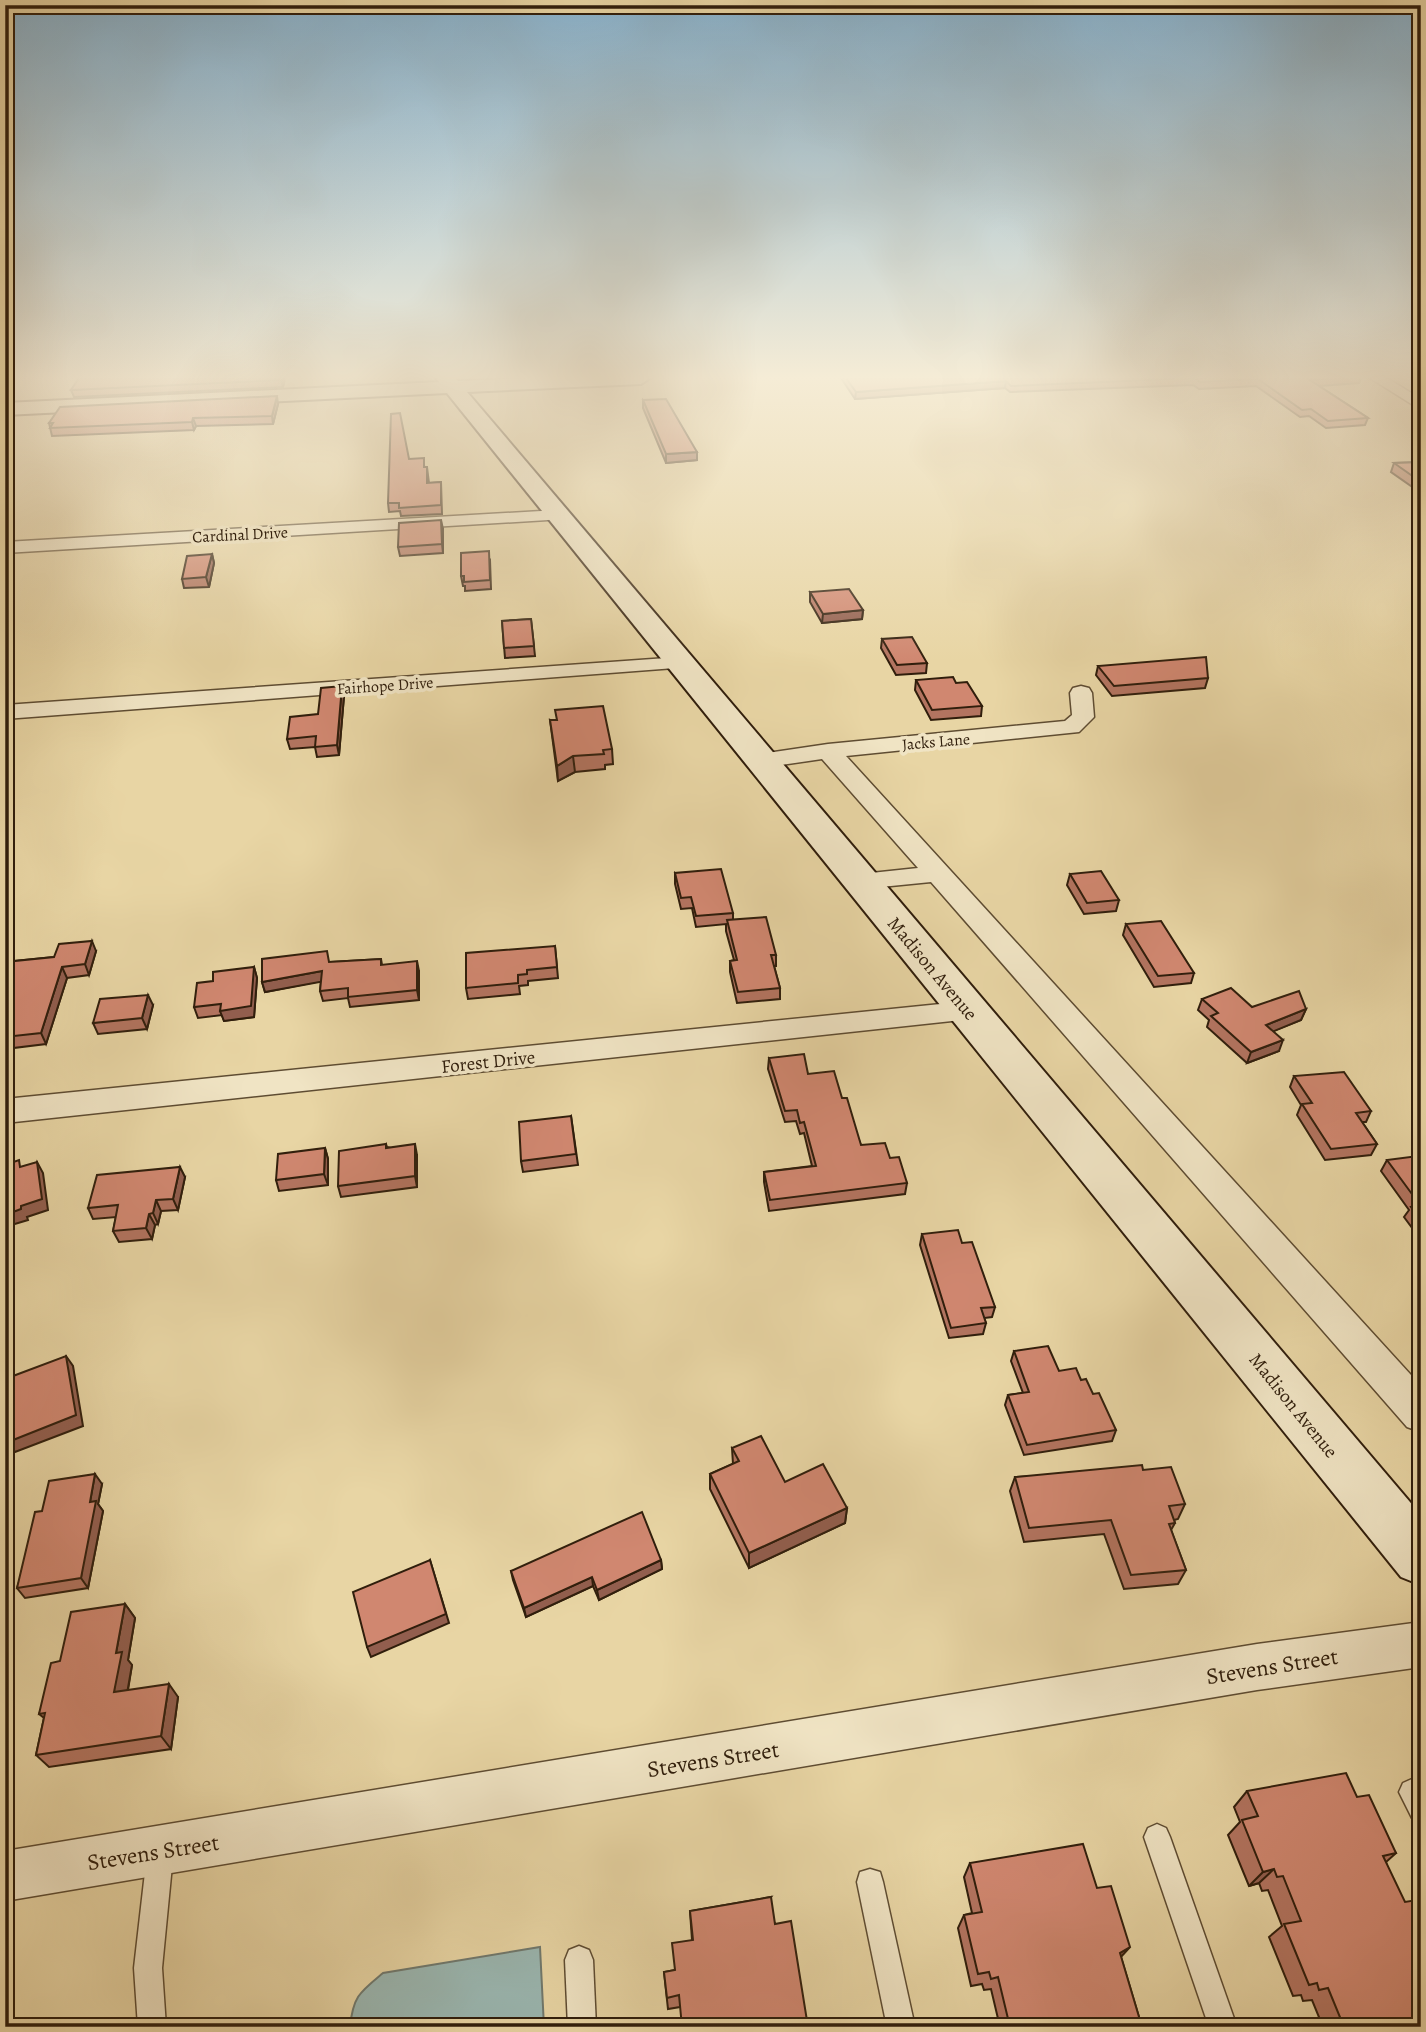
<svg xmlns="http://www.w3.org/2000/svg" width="1426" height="2032" font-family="Alegreya,serif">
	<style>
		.water { fill: #9ab6b0; stroke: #70796e; stroke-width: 2 }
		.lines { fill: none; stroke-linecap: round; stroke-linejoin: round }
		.lane-casing { stroke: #5e4c32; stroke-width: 3 }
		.street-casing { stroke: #5e4c32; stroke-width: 3 }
		.secondary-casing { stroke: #301e0c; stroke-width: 4 }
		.lane { fill: #f0e4c4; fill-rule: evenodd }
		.street { fill: #f0e4c4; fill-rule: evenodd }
		.secondary { fill: #f0e4c4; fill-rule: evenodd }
		.wall { fill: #b37460; stroke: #301e0c; stroke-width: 2 }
		.shaded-wall { fill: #925e4e; stroke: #301e0c; stroke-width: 2 }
		.building { fill: #d08770; stroke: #301e0c; stroke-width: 2 }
		.labels { text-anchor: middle; stroke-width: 7; stroke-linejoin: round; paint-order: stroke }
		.far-street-label { font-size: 16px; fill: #301e0c; stroke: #f0e4c4 }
		.street-label { font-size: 19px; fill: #301e0c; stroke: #f0e4c4 }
		.near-street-label { font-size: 23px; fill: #301e0c; stroke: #f0e4c4 }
	</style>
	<rect width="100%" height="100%" fill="#e8d5a4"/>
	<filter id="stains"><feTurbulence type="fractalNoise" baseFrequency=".00286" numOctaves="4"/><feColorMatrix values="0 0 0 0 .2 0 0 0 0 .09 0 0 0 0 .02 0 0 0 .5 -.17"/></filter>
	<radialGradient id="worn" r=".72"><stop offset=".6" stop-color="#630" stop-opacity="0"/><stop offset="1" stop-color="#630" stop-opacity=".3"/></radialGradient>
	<path class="water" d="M 540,1947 L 544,2027 L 350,2027 C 353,1996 360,1992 383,1973 Z"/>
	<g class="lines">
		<defs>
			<g id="lane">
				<polygon points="1412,1779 1421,1783 1421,1822 1412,1818 1399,1792 1403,1783"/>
				<polygon points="1157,1824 1166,1828 1170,1837 1237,2027 1209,2027 1144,1837 1148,1828"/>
				<polygon points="160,1842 169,1846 173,1855 162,1968 166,2027 138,2027 134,1968 147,1855 151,1846"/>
				<polygon points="870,1869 880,1872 883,1882 915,2027 887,2027 857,1882 860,1872"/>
				<polygon points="579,1946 589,1950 593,1960 596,2027 568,2027 565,1960 569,1950"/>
			</g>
			<g id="street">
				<polygon points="1370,378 1387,378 1421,399 1421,410"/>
				<polygon points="558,510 567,515 564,519 5,553 5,542"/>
				<polygon points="681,657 688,659 692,663 688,667 5,719 5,705"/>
				<polygon points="1081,686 1089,688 1092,693 1094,717 1079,732 846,756 1421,1386 1421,1432 1407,1427 931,882 861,889 852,887 848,881 852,875 918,868 822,759 761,768 753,766 749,761 753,756 761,754 828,744 1065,721 1072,715 1070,693 1073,688"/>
				<polygon points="970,1001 980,1004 985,1011 980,1018 5,1123 5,1099"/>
				<polygon points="1421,1622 1421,1667 1257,1690 5,1901 5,1851 1257,1644"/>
			</g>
			<polygon id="secondary" points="436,378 455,378 458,381 528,378 650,378 641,384 467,392 1421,1515 1421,1585 1401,1577 447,393 5,415 5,403 439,382"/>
		</defs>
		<use href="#lane" class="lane-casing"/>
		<use href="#street" class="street-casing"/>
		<use href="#secondary" class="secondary-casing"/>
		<use href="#lane" class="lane"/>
		<use href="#street" class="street"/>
		<use href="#secondary" class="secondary"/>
	</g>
	<g class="wall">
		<polygon points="285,378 283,387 74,397 71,390"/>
		<polygon points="841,378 1361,378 1359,383 1319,386 1368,418 1365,425 1326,428 1309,416 1300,417 1256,386 1199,389 1193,385 1010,392 1005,388 855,399"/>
		<polygon points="643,400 697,452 697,460 666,463 643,408"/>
		<polygon points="278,404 273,424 196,426 194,430 52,436 49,423"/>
		<polygon points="409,459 425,467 427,467 429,483 441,482 442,514 401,516 400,511 389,512 388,503"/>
		<polygon points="1421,462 1421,493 1391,472 1394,463"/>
		<polygon points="443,529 443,553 400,556 398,547"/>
		<polygon points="212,554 214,563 209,587 184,588 182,579"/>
		<polygon points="490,560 491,589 465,591 465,586 463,586 461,576"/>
		<polygon points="810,592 863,610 862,619 822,623 810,602"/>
		<polygon points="531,619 535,656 505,658 502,621"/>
		<polygon points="882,639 927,663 926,673 896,675 881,648"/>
		<polygon points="1098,666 1208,678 1205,688 1112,696 1096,675"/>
		<polygon points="916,680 956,683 982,706 981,716 931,720 915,690"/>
		<polygon points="342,686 344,696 339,755 317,757 315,747 290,749 287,739 318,714"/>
		<polygon points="550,720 612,749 613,764 605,765 605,769 575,772 558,781"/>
		<polygon points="675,873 733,913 733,920 776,955 776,966 774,966 780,988 780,999 737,1003 730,972 730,961 734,960 726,931 726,924 696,927 692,908 681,909 675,884"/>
		<polygon points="1070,874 1119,900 1116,911 1084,914 1067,885"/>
		<polygon points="1126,924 1194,973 1191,983 1154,987 1123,935"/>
		<polygon points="555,946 558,978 528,981 528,985 519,986 520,994 468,999 466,988"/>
		<polygon points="96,951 89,975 67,978 46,1044 5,1049 5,962 54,957"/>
		<polygon points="381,959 382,965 419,971 419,1000 350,1007 348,998 323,1001 320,991 321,981 265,992 262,982 330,962"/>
		<polygon points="254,967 257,978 254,1017 224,1021 222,1015 198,1018 194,1007"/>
		<polygon points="1202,999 1252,1007 1306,1009 1301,1020 1273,1031 1279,1051 1247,1063 1207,1027 1209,1020 1198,1010"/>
		<polygon points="153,1005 147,1029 98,1034 93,1023"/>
		<polygon points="769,1058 808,1074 842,1098 861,1145 890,1158 907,1183 905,1194 769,1211 764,1182 764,1172 812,1166 804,1133 800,1134 796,1121 785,1122 768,1069"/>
		<polygon points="1294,1076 1371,1111 1366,1122 1362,1122 1377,1144 1371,1155 1325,1160 1297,1115 1301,1105 1290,1087"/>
		<polygon points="571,1116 578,1165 523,1172 521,1161"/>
		<polygon points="386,1144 387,1147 417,1155 417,1187 341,1197 338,1186"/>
		<polygon points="325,1148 328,1159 328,1185 279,1191 276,1180"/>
		<polygon points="1387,1160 1421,1160 1421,1240 1404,1217 1409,1210 1381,1171"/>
		<polygon points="185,1177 178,1210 161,1211 158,1224 155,1225 152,1239 119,1242 113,1231 116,1217 93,1219 88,1208"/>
		<polygon points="922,1234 962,1243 995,1307 992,1317 984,1318 986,1323 983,1334 949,1338 920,1245"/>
		<polygon points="1014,1351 1059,1371 1081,1380 1093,1394 1116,1430 1112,1441 1024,1455 1005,1405 1008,1395 1023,1393 1011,1361"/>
		<polygon points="732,1448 785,1482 847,1508 845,1523 749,1568 710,1489 710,1474 733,1464"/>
		<polygon points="1143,1470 1185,1504 1178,1519 1174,1520 1175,1523 1171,1530 1186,1570 1178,1584 1124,1589 1104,1534 1024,1542 1010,1491 1015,1477"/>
		<polygon points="102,1484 98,1504 103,1511 88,1588 25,1598 17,1588 42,1511"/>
		<polygon points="661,1560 662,1569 599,1600 593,1586 526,1617 513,1580 511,1571"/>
		<polygon points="125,1604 135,1618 128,1660 132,1665 128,1690 178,1697 171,1749 49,1767 36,1755 44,1718 39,1714 60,1661"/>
		<polygon points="1247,1791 1357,1797 1396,1853 1386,1862 1421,2027 1323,2027 1312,2000 1303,2001 1301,1995 1293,1996 1269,1937 1282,1926 1268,1890 1262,1891 1259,1883 1249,1886 1228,1835 1240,1822 1234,1807"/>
		<polygon points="970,1863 1097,1888 1121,1957 1142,2027 1000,2027 991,1989 984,1990 982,1984 971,1986 958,1928 964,1915 972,1913 964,1877"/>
		<polygon points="771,1897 680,2007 668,2009 664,1972 675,1970 692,1940 690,1911"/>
	</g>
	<g class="shaded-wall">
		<polygon points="282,378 285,378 283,387 281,380"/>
		<polygon points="1006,381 1005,388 855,399 856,392"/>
		<polygon points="277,396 278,404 273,424 272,416"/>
		<polygon points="193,418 196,426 194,430 192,422"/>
		<polygon points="697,452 697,460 666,463 666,454"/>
		<polygon points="441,520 443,529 443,553 442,544"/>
		<polygon points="212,554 214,563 209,587 206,577"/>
		<polygon points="863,610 862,619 822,623 823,614"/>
		<polygon points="342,686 344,696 339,755 337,745"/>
		<polygon points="573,756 575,772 558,781 557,766"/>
		<polygon points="92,941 96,951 89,975 85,964"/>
		<polygon points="417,961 419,971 419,1000 417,990"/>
		<polygon points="62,967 67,978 46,1044 41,1033"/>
		<polygon points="254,967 257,978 254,1017 224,1021 220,1011"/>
		<polygon points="322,971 325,981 265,992 262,982"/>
		<polygon points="148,995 153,1005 147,1029 142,1018"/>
		<polygon points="1306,1009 1301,1020 1262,1036 1266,1025"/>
		<polygon points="1283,1040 1279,1051 1247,1063 1251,1052"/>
		<polygon points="415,1144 417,1155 417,1187 415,1176"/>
		<polygon points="325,1148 328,1159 328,1185 324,1174"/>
		<polygon points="37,1162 43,1173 48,1210 27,1217 28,1220 5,1227 5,1215 21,1206"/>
		<polygon points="180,1167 185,1177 178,1210 173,1199"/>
		<polygon points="156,1200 161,1211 158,1224 153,1213"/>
		<polygon points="149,1214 155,1225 152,1239 146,1228"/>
		<polygon points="66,1356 73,1366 83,1426 15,1452 8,1442"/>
		<polygon points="95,1474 102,1484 98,1504 103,1511 88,1588 81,1578 90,1502"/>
		<polygon points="847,1508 845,1523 749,1568 749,1553"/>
		<polygon points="430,1560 449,1623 371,1657 367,1647"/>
		<polygon points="661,1560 662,1569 599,1600 597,1590"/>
		<polygon points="592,1577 593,1586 526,1617 524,1608"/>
		<polygon points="125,1604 135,1618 128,1660 132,1665 125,1705 114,1692 116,1653"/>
		<polygon points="169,1684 178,1697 171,1749 161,1736"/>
		<polygon points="1274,1869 1259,1883 1249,1886 1263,1872"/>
		<polygon points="1130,1947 1119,1959 1120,1953"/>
	</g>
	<g class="building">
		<polygon points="79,378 282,378 281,380 71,390"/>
		<polygon points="846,378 1194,378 1011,386 1006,381 856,392"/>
		<polygon points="1194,378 1341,378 1310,380 1368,418 1328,421 1311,409 1302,410 1258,379 1200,382"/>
		<polygon points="277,396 272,416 193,418 192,422 50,428 53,423 49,423 60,407"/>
		<polygon points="666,399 697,452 666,454 643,400"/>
		<polygon points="400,413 409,459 424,458 424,467 427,467 427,483 441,482 441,505 399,508 399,503 388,503 391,414"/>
		<polygon points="1421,462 1421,482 1394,463"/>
		<polygon points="441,520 442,544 398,547 399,523"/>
		<polygon points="489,551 490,580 464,582 464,576 461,576 461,553"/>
		<polygon points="212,554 206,577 182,579 187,556"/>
		<polygon points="849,589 863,610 823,614 810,592"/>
		<polygon points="531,619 534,646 504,648 502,621"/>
		<polygon points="912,637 927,663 897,665 882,639"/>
		<polygon points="1206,657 1208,678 1114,686 1098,666"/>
		<polygon points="953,677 956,683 967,682 982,706 932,710 916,680"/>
		<polygon points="342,686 337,745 315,747 316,736 287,739 290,717 318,714 321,688"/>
		<polygon points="603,706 612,749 603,750 604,754 573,756 557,766 550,720 557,720 555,710"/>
		<polygon points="721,869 733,913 696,916 691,897 681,898 675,873"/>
		<polygon points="1101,871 1119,900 1087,903 1070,874"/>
		<polygon points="766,917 776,955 771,955 780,988 738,992 730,961 737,960 727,920"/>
		<polygon points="1161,921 1194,973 1158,976 1126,924"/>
		<polygon points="92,941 85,964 62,967 41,1033 5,1037 5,962 54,957 59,944"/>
		<polygon points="555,946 557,967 527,970 527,974 518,975 518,983 466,988 466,953"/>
		<polygon points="327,951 329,962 381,959 381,965 417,961 417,990 348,997 348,988 320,991 322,971 262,982 262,959"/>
		<polygon points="254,967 251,1006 220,1011 221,1004 194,1007 197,983 213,981 213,972"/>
		<polygon points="1231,988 1252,1007 1299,991 1306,1009 1266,1025 1283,1040 1251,1052 1211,1016 1218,1013 1202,999"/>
		<polygon points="148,995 142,1018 93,1023 100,999"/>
		<polygon points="804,1054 808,1074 834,1071 842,1098 847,1098 861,1145 885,1143 890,1158 899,1157 907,1183 770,1200 764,1172 816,1166 804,1122 800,1123 797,1110 785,1111 769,1058"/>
		<polygon points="1344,1072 1371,1111 1356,1113 1377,1144 1331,1149 1302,1104 1312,1103 1294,1076"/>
		<polygon points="571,1116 576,1154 521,1161 519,1122"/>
		<polygon points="386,1144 386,1148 415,1144 415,1176 338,1186 339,1151"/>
		<polygon points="325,1148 324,1174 276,1180 278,1154"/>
		<polygon points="1418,1156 1421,1160 1421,1220 1411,1207 1420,1205 1387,1160"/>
		<polygon points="19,1160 20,1167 37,1162 42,1199 21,1206 21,1209 5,1215 5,1165"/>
		<polygon points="180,1167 173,1199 156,1200 153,1213 149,1214 146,1228 113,1231 118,1205 88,1208 97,1175"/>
		<polygon points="958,1230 962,1243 972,1242 995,1307 981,1308 986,1323 951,1328 922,1234"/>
		<polygon points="1048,1346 1059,1371 1076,1368 1081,1380 1086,1379 1093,1394 1099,1393 1116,1430 1027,1445 1008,1395 1029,1392 1014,1351"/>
		<polygon points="66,1356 76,1415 8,1442 5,1419 5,1389 14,1386 13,1376"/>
		<polygon points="761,1436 785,1482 823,1464 847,1508 749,1553 710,1474 739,1461 732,1448"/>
		<polygon points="1142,1465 1143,1470 1171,1467 1185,1504 1169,1506 1175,1523 1169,1524 1186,1570 1131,1575 1111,1520 1029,1528 1015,1477"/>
		<polygon points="95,1474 90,1502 96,1501 81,1578 17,1588 35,1512 42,1511 49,1481"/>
		<polygon points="642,1512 661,1560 597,1590 592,1577 524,1608 511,1571"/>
		<polygon points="430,1560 446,1614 367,1647 353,1592"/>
		<polygon points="125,1604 116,1653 122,1652 114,1692 169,1684 161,1736 36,1755 45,1713 39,1714 51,1663 60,1661 71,1612"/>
		<polygon points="1346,1773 1357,1797 1369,1795 1396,1853 1383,1856 1405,1902 1417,1900 1421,1908 1421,2027 1344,2027 1328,1988 1319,1990 1317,1983 1309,1985 1284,1924 1301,1921 1283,1876 1277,1877 1274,1869 1263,1872 1242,1820 1258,1816 1247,1791"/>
		<polygon points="1083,1844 1097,1888 1111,1886 1130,1947 1120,1953 1142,2027 1010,2027 998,1977 991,1979 989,1972 978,1974 964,1915 982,1912 970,1863"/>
		<polygon points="771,1897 775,1924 791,1921 808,2027 682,2027 679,1995 667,1998 664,1972 675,1970 672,1943 693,1940 690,1911"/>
	</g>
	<linearGradient id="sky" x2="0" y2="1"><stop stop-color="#89b5d2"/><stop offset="0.57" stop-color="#f5ecd6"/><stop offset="1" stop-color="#f5ecd6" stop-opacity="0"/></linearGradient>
	<rect width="1426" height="662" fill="url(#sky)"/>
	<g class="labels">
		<g class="far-street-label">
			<text transform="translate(240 534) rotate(-3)" y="6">Cardinal Drive</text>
			<text transform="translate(385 685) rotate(-4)" y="6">Fairhope Drive</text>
			<text transform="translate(936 741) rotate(-5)" y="6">Jacks Lane</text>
		</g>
		<g class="street-label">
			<text transform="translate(933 968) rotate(50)" y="7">Madison Avenue</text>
			<text transform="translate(488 1061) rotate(-6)" y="7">Forest Drive</text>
			<text transform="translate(1294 1405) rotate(51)" y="7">Madison Avenue</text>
		</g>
		<g class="near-street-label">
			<text transform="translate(1272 1666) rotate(-9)" y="8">Stevens Street</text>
			<text transform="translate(713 1759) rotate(-9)" y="8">Stevens Street</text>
			<text transform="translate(153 1852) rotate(-9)" y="8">Stevens Street</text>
		</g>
	</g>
	<rect width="1426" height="2032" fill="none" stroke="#e8d5a4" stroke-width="28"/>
	<rect x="7" y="7" width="1412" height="2018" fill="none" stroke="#301e0c" stroke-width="3.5"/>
	<rect x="14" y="14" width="1398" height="2004" fill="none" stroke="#301e0c" stroke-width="2"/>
	<rect width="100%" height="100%" filter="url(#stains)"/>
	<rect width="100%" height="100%" fill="url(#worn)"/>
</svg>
